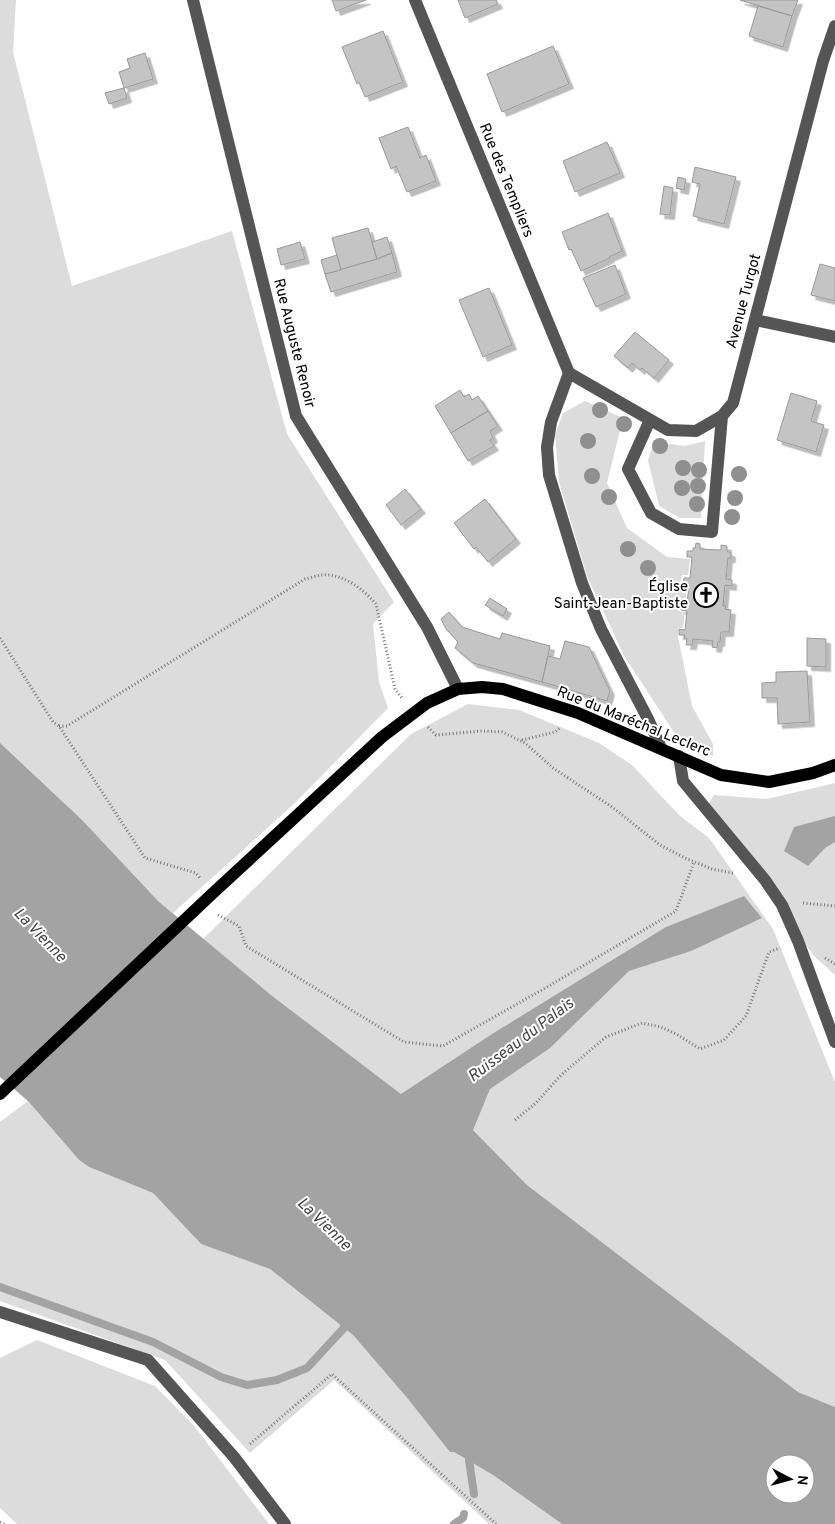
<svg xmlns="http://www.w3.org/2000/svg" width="835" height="1524" font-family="Overpass,sans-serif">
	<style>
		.green { fill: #dcdcdc }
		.water { fill: #a3a3a3; fill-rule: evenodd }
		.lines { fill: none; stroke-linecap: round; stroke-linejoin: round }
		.stream { stroke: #a3a3a3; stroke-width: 8 }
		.building { fill: #c4c4c4; stroke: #999; filter: url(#shadow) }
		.path { stroke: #777; stroke-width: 3; stroke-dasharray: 1 2.5; stroke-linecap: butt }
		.minor { stroke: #555; stroke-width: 12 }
		.major { stroke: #000; stroke-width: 12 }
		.tree { fill: #8f8f8f }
		.labels { text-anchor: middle; stroke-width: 4; stroke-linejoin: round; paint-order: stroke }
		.street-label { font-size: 15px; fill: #000; stroke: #fff }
		.poi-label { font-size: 15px; fill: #000; stroke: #fff; text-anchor: end }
		.water-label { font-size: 16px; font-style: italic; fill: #444; stroke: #fff }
	</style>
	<defs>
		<filter id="shadow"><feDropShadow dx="4.5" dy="4.5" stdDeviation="0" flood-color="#0004"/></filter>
	</defs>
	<rect width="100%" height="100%" fill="#fff"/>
	<g class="green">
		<polygon points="0,0 16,0 13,52 72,286 232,231 287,434 394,602 373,624 379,682 388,708 295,803 173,913 158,901 0,744"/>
		<polygon points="585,401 623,418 607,483 627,528 667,557 690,559 688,575 682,575 680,586 686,588 686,601 680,601 679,611 685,612 683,628 678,628 678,636 692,706 713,744 713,756 677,737 623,654 587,576 559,482 555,435 563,413"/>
		<polygon points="705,441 701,518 680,518 659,506 648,460 654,442 685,446"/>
		<polygon points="468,704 519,710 599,743 632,765 680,816 709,838 773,929 835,1082 835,1407 798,1392 527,1185 473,1130 401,1094 271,995 203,939 411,734"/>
		<polygon points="835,783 835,975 813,955 708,805 714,795 767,799"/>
		<polygon points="28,1101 79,1160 89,1167 153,1193 201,1244 270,1269 353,1335 408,1399 450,1451 454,1452 493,1475 562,1524 489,1524 334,1380 250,1453 165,1360 0,1301 0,1122"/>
		<polygon points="37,1340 155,1386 195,1427 269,1524 17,1524 0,1508 0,1358"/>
	</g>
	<g class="water">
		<path d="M 0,743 L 82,820 L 158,901 L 271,995 L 401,1094 L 492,1034 L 666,927 L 744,896 L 762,918 L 691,951 L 629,971 L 550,1048 L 490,1089 L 473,1130 L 527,1185 L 798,1392 L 835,1407 L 835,1524 L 562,1524 L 493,1475 L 454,1452 L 450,1452 L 408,1399 L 353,1335 L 270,1269 L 201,1244 L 153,1193 L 89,1167 L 79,1160 L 28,1101 L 0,1077 ZM 775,1464 L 805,1464 L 805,1494 L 775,1494 Z"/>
		<polygon points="835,816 835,842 825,848 808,866 784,851 794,827"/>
	</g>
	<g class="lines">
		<g class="stream">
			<polyline points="0,1287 153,1342 221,1377 247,1385 277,1380 307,1368 344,1328 345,1319"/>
			<polyline points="469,1452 469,1460 474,1494"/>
			<polyline points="454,1524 463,1518 464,1514"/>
		</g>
	</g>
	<g class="building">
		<polygon points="332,0 366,0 336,11"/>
		<polygon points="458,0 496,0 498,4 465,18"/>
		<polygon points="740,0 798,0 792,16"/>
		<polygon points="758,6 792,16 783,47 749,36"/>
		<polygon points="383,31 403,82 365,97 359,82 357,84 342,47"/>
		<polygon points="553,46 569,84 502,112 487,74"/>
		<polygon points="145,53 153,79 124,88 119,72 130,68 127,59"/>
		<polygon points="124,88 127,98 109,104 105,93"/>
		<polygon points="408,127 420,158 426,155 436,181 407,192 396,166 391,169 379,138"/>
		<polygon points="607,142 620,173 575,192 563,161"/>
		<polygon points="695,167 736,177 724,224 693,216 700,184 692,182"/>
		<polygon points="678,177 686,179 684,190 676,188"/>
		<polygon points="664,186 673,188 670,215 660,214"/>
		<polygon points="608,213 622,251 609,257 610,258 581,271 571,249 569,250 562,232"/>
		<polygon points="368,228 377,259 341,270 332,238"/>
		<polygon points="387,237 392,253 377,259 372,242"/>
		<polygon points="300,242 305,259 281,265 277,249"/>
		<polygon points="392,253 397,272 331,292 325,274 377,259"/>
		<polygon points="337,255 341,270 325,274 321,260"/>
		<polygon points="820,264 835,268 835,301 811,295"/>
		<polygon points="615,265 626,294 596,307 583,278"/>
		<polygon points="489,288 512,345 483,357 459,300"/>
		<polygon points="635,332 669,360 654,378 642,368 640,370 632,363 628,368 614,356"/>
		<polygon points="460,390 464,397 469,394 472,400 478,396 488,411 451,433 435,406"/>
		<polygon points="791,393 817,401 811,421 824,425 816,452 777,440"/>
		<polygon points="488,411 498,426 490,431 493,438 490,440 494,446 468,461 451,433"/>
		<polygon points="405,489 421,509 401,525 386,505"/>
		<polygon points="485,499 516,539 488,562 476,547 474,549 454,523"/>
		<polygon points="696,543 700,544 700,549 721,550 721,545 727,546 727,551 731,553 731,558 728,558 726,579 732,580 732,586 725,585 723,606 726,606 725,609 731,610 729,632 721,632 720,642 718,642 717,648 712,647 713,641 693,639 692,645 686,645 687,639 684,638 685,635 679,635 679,629 685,630 687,611 681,610 681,603 687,604 689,585 683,584 684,578 690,578 692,557 687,557 687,551 693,551 693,548 695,548"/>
		<polygon points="490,598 507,609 503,616 485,605"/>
		<polygon points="449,612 462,627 500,639 502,633 550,646 542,682 473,663 455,648 458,642 446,629 441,619"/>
		<polygon points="807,638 826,639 826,667 807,666"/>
		<polygon points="565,641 589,647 610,691 607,701 542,682 548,656 560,659"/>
		<polygon points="807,671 810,722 778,724 777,698 762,698 762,683 776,682 776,672"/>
	</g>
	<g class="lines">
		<g class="path">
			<polyline points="0,638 53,722 59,726 145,858 196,873 201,879"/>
			<path d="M 59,726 L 67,726 L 305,579 C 310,578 316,576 321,575 C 343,573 363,589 376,604 L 395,689 L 402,698"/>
			<polyline points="428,727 436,735 482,731 502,732 525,743 553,768 612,807 660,845 685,858 712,869 733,873"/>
			<polyline points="522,740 555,732 560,728"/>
			<polyline points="803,903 835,906"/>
			<polyline points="218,915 239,926 246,946 404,1042 443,1046 547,987 676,911 694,862"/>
			<polyline points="825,958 835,964"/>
			<polyline points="515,1120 536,1103 561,1075 606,1037 642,1023 661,1027 678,1035 700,1049 724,1040 746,1016 769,952 780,948"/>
			<polyline points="250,1444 332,1374 496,1524"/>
			<polyline points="0,1522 4,1524"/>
		</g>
		<g class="minor">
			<polyline points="193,0 296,416 427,627 458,689"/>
			<polyline points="415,0 569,373"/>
			<polyline points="755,320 835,337"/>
			<polyline points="569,373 668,430 696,431 722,416 733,403 823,61 835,26"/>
			<polyline points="569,373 551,422 547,447 549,475 582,583 601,629 648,719 661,748"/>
			<polyline points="650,420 628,469 651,513 679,529 712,532 722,416"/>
			<polyline points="679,756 683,781 765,880 782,905 798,941 835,1042"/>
			<polyline points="0,1312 148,1360 234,1457 285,1524"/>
		</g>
		<polyline class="major" points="0,1094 213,893 382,737 427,703 458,689 482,687 503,689 578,713 721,775 769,782 813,773 835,765"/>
	</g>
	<g class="tree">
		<circle cx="600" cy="410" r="8"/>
		<circle cx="624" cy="424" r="8"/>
		<circle cx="588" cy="441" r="8"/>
		<circle cx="660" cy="446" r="8"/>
		<circle cx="683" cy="468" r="8"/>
		<circle cx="699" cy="470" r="8"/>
		<circle cx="739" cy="474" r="8"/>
		<circle cx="592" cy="476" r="8"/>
		<circle cx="698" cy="486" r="8"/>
		<circle cx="682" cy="488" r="8"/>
		<circle cx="609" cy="497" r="8"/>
		<circle cx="735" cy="498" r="8"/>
		<circle cx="697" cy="504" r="8"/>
		<circle cx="732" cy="517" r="8"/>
		<circle cx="628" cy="549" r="8"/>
		<circle cx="648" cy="568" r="8"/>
	</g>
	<defs>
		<symbol id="church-ring" viewBox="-11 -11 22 22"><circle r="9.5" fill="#fff" stroke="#000" stroke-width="1.5"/><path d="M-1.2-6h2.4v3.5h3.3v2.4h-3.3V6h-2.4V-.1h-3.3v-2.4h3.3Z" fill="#000"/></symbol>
	</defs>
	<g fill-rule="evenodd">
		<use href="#church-ring" x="692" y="581" width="28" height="28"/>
	</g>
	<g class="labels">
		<g class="street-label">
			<text transform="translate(507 180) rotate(68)" y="5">Rue des Templiers</text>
			<text transform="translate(743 301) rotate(-75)" y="5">Avenue Turgot</text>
			<text transform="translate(295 343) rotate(76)" y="5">Rue Auguste Renoir</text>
			<text transform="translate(634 721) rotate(22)" y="5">Rue du Maréchal Leclerc</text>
		</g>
		<g class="poi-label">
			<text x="688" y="591">Église<tspan x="688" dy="17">Saint-Jean-Baptiste</tspan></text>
		</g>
		<g class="water-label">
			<text transform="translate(41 934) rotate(46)" y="6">La Vienne</text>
			<text transform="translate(520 1039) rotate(-37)" y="6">Ruisseau du Palais</text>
			<text transform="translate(325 1223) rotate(44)" y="6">La Vienne</text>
		</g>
	</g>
	<g transform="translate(790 1479) rotate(96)"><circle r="24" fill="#ffffff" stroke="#999999"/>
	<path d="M0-4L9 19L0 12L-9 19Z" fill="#000000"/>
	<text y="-8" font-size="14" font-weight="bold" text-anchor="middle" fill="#000000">N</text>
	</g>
</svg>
